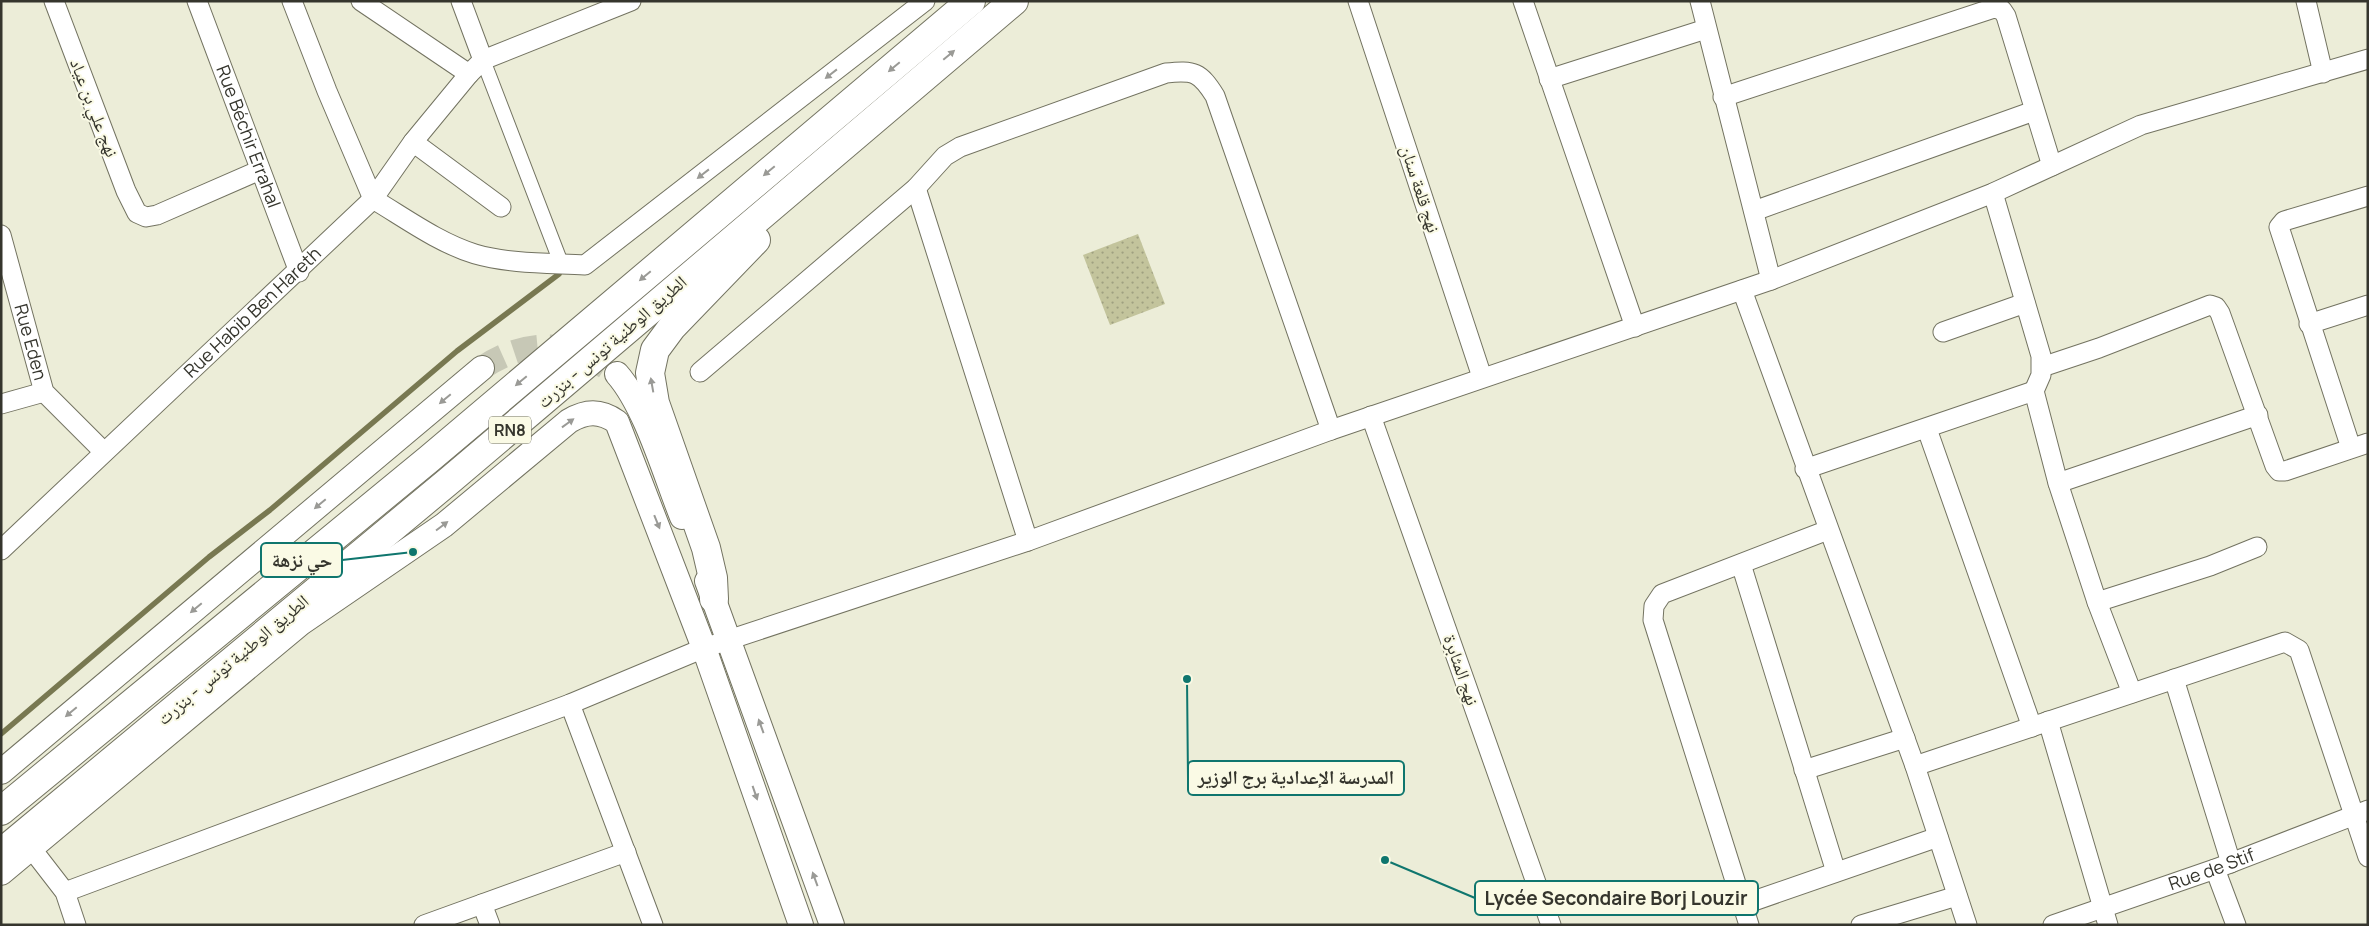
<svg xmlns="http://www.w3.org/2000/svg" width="2369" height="926" font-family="Manrope,'Noto Naskh Arabic',sans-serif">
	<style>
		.grass { fill: url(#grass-dots) }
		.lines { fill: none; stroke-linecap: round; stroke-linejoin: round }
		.stream { stroke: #787851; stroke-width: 5.5 }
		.tertiary-tunnel { stroke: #c7c8b6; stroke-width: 24; stroke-dasharray: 24 12; stroke-linecap: butt }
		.pedestrian-casing { stroke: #737361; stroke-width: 16 }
		.minor-casing { stroke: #737361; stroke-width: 21 }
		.tertiary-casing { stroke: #737361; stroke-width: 26 }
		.motorway-casing { stroke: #737361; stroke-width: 30 }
		.pedestrian { stroke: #fff; stroke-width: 14 }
		.minor { stroke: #fff; stroke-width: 19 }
		.tertiary { stroke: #fff; stroke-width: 24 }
		.motorway { stroke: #fff; stroke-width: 28 }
		.oneway { fill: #9a9a96 }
		.labels { text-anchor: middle; stroke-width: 4; stroke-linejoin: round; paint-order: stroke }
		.shield { fill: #fafae5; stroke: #707064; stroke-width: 1 }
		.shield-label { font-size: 16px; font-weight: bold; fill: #35352d }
		.street-label { font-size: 18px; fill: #35352d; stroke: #fafae5 }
		.leader { fill: none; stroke: #0f766e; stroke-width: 2 }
		.callout-dot { fill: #0f766e; stroke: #fafae5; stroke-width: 2 }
		.callout { fill: #fafae5; stroke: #0f766e; stroke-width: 2 }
		.callout-label { font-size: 19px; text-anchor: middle; font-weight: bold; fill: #35352d }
	</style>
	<defs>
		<pattern id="grass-dots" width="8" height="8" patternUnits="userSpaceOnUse" patternTransform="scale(1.25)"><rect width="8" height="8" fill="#c3c49c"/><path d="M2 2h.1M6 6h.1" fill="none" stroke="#9fa080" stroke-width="1.8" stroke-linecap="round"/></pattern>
	</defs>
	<rect width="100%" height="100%" fill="#ecedd8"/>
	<polygon class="grass" points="1138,234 1165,304 1110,325 1083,255"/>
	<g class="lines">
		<polyline class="stream" points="1,734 209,557 270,510 457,351 559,274"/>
		<path class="tertiary-tunnel" d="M 482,368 C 510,349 546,339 579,353 C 592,358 605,367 617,374"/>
		<defs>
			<polyline id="pedestrian" points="483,60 561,263"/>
			<g id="minor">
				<polyline points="54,1 126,191 137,213 146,217 157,215 260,170"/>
				<path id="s1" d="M 197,1 L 299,272"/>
				<polyline points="292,1 327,91 373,199"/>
				<polyline points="361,1 469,74 483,60 631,1"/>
				<polyline points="461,1 483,60"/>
				<polyline points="1358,1 1482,377"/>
				<polyline points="1523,1 1635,327"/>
				<polyline points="1700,1 1771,280"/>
				<polyline points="2306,1 2323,73"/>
				<polyline points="1549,79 1706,29"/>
				<polyline points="1723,97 1994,8 2002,10 2006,16 2052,166"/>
				<polyline points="413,142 469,74"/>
				<polyline points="916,188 1028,541"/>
				<polyline points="1993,193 2041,356 2041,375 2034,391 2058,483 2097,602 2132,693"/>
				<polyline points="373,199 413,142 501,207"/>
				<polyline points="1754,211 2034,111"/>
				<path id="s2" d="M 1,235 L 44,392 L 104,452"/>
				<polyline points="1742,290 1915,766 1967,925"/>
				<polyline points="2309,324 2368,305"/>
				<polyline points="1943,332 2025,303"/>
				<polyline points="2042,367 2099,348 2210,305 2216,307 2220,313 2275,466 2279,471 2285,471 2368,443"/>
				<path d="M 700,372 L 916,188 L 945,156 L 960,147 L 1166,73 C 1194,70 1200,72 1215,96 L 1331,430"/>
				<polyline points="1,404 44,392"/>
				<polyline points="1371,416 1551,925"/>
				<polyline points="1927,429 2032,727"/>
				<polyline points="2351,448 2279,227 2284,221 2368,196"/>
				<polyline points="1805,469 2034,391"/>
				<polyline points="2058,483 2258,415"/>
				<path id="s3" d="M 1,550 L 373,199 C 405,218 439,243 475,254 C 510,264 548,263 585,265 L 925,1"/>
				<polyline points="1741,564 1836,872"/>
				<polyline points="2097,602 2210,566 2257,547"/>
				<polyline points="2174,679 2231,863"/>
				<polyline points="570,704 653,925"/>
				<polyline points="2048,721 2108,925"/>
				<polyline points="1915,766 2285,642 2299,650 2368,857"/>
				<polyline points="1804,770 1905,738"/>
				<polyline points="31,848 65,892 76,925"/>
				<polyline points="2215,869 2236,925"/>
				<polyline points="65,892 570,704 704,648 1028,541 1331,430 1771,280 1993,193 2141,125 2368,59"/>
				<polyline points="482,904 490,925"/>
				<polyline points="1742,905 1938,837"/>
				<polyline points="424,925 626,852"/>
				<polyline points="1749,925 1653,620 1654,606 1662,594 1828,530"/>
				<polyline points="1861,925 1957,896"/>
				<path id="s4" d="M 2053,925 L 2215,869 L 2368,810"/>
			</g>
			<g id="tertiary">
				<path d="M 617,374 C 646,407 665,475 682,517"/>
				<polyline points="707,581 832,925"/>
				<polyline points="1,772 482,368"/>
				<path d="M 1,873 L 301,623 L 444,525 L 569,421 C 586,411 600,410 617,422 L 704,648 L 801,925"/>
			</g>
			<g id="motorway">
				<polyline points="714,599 713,578 706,548 655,403 650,373 655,350 672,327 756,240"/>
				<polyline points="1,811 429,459 971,1"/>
				<polyline points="1,853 450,480 1014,1"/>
			</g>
		</defs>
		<use href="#pedestrian" class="pedestrian-casing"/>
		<use href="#minor" class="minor-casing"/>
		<use href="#tertiary" class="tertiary-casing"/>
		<use href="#motorway" class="motorway-casing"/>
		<use href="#pedestrian" class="pedestrian"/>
		<use href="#minor" class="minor"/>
		<use href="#tertiary" class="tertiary"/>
		<use href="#motorway" class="motorway"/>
	</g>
	<defs><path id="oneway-solid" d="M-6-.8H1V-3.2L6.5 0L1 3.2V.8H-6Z" transform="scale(1.25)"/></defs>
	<g class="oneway">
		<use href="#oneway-solid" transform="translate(949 55) rotate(-40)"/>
		<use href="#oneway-solid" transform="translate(894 67) rotate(140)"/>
		<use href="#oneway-solid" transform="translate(831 74) rotate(142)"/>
		<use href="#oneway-solid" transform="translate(769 171) rotate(140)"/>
		<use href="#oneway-solid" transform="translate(703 174) rotate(142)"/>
		<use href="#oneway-solid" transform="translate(645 276) rotate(140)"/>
		<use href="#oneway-solid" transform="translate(521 381) rotate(140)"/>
		<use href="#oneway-solid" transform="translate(652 385) rotate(-100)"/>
		<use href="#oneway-solid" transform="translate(445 399) rotate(140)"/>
		<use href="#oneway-solid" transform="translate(568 423) rotate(-36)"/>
		<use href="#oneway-solid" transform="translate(320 504) rotate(140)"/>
		<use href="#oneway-solid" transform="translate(657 522) rotate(68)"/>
		<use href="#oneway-solid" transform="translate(442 526) rotate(-37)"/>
		<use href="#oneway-solid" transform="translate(196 608) rotate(140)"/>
		<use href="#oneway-solid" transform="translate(71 712) rotate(140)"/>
		<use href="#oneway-solid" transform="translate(761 726) rotate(-110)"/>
		<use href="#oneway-solid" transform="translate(755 793) rotate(71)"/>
		<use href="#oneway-solid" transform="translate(815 879) rotate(-110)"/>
	</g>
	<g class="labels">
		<rect class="shield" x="489" y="416.5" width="42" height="27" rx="4"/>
		<g class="shield-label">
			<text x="510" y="436">RN8</text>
		</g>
		<g class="street-label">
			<text transform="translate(94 108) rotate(69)" y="6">نهج علي بن عياد</text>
			<text dy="6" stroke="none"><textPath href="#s1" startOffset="145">Rue Béchir Errahal</textPath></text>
			<text transform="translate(1420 189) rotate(72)" y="6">نهج قلعة سنان</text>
			<text dy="6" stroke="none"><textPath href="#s3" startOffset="346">Rue Habib Ben Hareth</textPath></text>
			<text transform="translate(612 342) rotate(-41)" y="6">الطريق الوطنية تونس - بنزرت</text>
			<text dy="6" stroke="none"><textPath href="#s2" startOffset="111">Rue Eden</textPath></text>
			<text transform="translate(233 660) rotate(-40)" y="6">الطريق الوطنية تونس - بنزرت</text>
			<text transform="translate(1461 670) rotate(71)" y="6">نهج المثابرة</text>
			<text dy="6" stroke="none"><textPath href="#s4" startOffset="168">Rue de Stif</textPath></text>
		</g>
	</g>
	<path class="leader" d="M413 552L342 560M1187 679L1188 778M1385 860L1475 898"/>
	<g class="callout-dot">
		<circle cx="413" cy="552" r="5"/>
		<circle cx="1187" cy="679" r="5"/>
		<circle cx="1385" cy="860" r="5"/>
	</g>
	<g class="callout">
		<rect x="261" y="543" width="81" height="34" rx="5"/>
		<rect x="1188" y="761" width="216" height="34" rx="5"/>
		<rect x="1475" y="881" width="283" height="34" rx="5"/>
	</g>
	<g class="callout-label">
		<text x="302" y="567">حي نزهة</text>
		<text x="1296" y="784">المدرسة الإعدادية برج الوزير</text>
		<text x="1616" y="905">Lycée Secondaire Borj Louzir</text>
	</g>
	<rect width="2369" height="926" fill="none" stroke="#35352d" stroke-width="5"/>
</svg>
